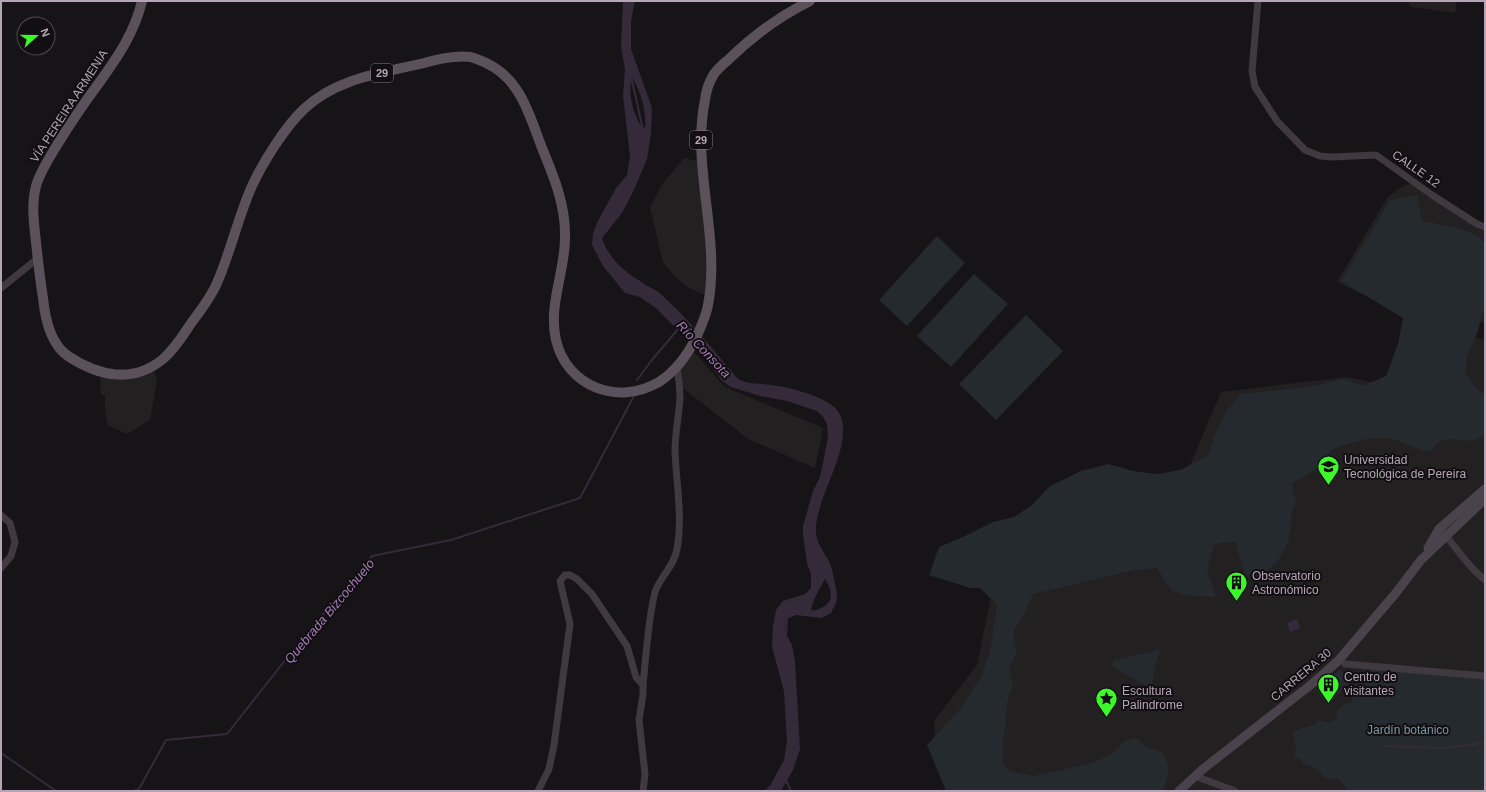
<svg xmlns="http://www.w3.org/2000/svg" width="1486" height="792" font-family="Arial,sans-serif">
	<style>
		.built { fill: #232022 }
		.green { fill: #242a2e }
		.water { fill: #352a3a; fill-rule: evenodd }
		.lines { fill: none; stroke-linecap: round; stroke-linejoin: round }
		.stream { stroke: #352a3a; stroke-width: 2 }
		.street { stroke: #403940; stroke-width: 7 }
		.secondary { stroke: #4b434b; stroke-width: 9 }
		.primary { stroke: #5a515a; stroke-width: 10 }
		.labels { text-anchor: middle; stroke-width: 4; stroke-linejoin: round; paint-order: stroke }
		.shield { fill: #110f11; stroke: #847885; stroke-width: 1 }
		.shield-label { font-size: 11px; font-weight: bold; fill: #b6a5b7 }
		.street-label { font-size: 12px; fill: #b6a5b7; stroke: #110f11 }
		.poi-label { font-size: 12px; fill: #b6a5b7; stroke: #110f11; text-anchor: start }
		.park-label { font-size: 12px; fill: #7b97a3; stroke: #110f11 }
		.water-label { font-size: 13px; font-style: italic; fill: #a47bb4; stroke: #110f11 }
	</style>
	<rect width="100%" height="100%" fill="#161416"/>
	<g class="built">
		<polygon points="1408,1 1457,1 1455,13 1411,7"/>
		<polygon points="684,158 700,162 707,236 707,296 687,287 676,278 663,262 650,207 662,185"/>
		<polygon points="1414,181 1485,227 1485,323 1481,322 1476,337 1485,341 1485,791 956,791 935,742 934,721 977,665 1003,538 1147,496 1188,470 1221,392 1346,377 1386,385 1408,316 1337,282 1387,198 1398,189"/>
		<polygon points="693,351 725,387 823,428 815,468 748,439 684,389 680,369"/>
		<polygon points="153,370 157,380 150,420 127,434 108,425 105,411 105,395 101,395 100,373"/>
	</g>
	<g class="green">
		<path d="M 1417,195 L 1422,221 C 1442,226 1470,226 1485,243 L 1485,311 L 1482,313 L 1478,330 L 1467,357 L 1466,374 L 1477,389 L 1485,394 L 1485,436 L 1472,441 L 1446,439 L 1439,442 L 1431,450 L 1424,451 L 1391,438 L 1370,438 L 1347,444 L 1333,449 L 1314,471 L 1292,484 L 1296,503 L 1292,511 L 1289,541 L 1277,562 L 1264,574 L 1245,575 L 1235,542 L 1214,544 L 1207,570 L 1216,597 L 1186,595 L 1171,590 L 1157,568 L 1135,570 L 1033,594 L 1022,619 L 1014,629 L 1014,641 L 1017,651 L 1009,670 L 1013,684 L 1008,699 L 1003,746 L 1003,764 L 1010,771 L 1033,776 L 1093,763 L 1111,754 L 1125,741 L 1136,738 L 1149,748 L 1163,753 L 1169,766 L 1166,782 L 1162,791 L 946,791 L 927,745 L 960,709 L 982,675 L 990,652 L 997,604 L 980,588 L 970,588 L 929,575 L 939,547 L 963,537 L 993,522 L 1014,517 L 1032,505 L 1050,486 L 1081,471 L 1109,464 L 1133,471 L 1157,474 L 1180,470 L 1208,456 L 1217,430 L 1226,412 L 1241,394 L 1308,387 L 1344,379 L 1363,386 L 1386,376 L 1398,344 L 1403,318 L 1341,281 L 1369,236 L 1390,200 Z"/>
		<polygon points="937,236 965,263 907,326 879,300"/>
		<polygon points="974,274 1008,304 951,367 917,336"/>
		<polygon points="1026,315 1063,351 996,420 959,384"/>
		<polygon points="1160,650 1155,666 1151,689 1112,666 1114,660"/>
		<path d="M 1373,666 L 1485,676 L 1485,791 L 1347,791 L 1341,781 L 1338,778 L 1330,780 L 1323,776 L 1317,769 L 1304,764 L 1301,760 L 1294,757 L 1296,746 L 1293,740 L 1295,738 L 1293,732 L 1300,729 L 1302,727 L 1304,728 L 1315,725 L 1316,721 C 1325,720 1330,725 1337,718 L 1336,715 C 1338,707 1344,704 1352,702 L 1353,699 L 1351,697 L 1352,693 L 1355,691 C 1356,685 1357,680 1362,677 C 1363,672 1365,670 1370,670 Z"/>
		<polygon points="1340,669 1351,681 1328,704 1317,691"/>
	</g>
	<g class="water">
		<path d="M 623,1 L 635,1 L 631,21 L 631,49 L 652,108 L 651,134 L 647,159 L 634,190 L 622,213 L 602,238 C 608,257 623,271 640,281 C 646,286 655,289 661,294 C 689,320 713,349 737,378 C 745,384 754,383 763,384 C 783,386 822,394 836,409 C 861,438 813,498 816,533 C 817,544 825,554 830,563 C 832,569 838,594 837,599 C 836,604 833,609 831,613 L 821,618 L 796,615 L 786,619 L 785,632 L 792,645 L 795,661 L 800,749 L 793,770 L 781,791 L 765,791 L 771,784 L 784,760 L 787,742 L 784,691 L 772,647 L 773,626 L 776,610 L 783,601 L 805,594 L 811,588 L 811,574 L 807,563 L 803,535 L 803,526 L 813,491 L 820,477 L 823,463 L 828,436 L 827,424 L 823,417 L 817,411 L 787,401 L 760,396 L 731,387 L 722,381 L 706,359 L 656,308 L 640,297 L 625,293 L 603,266 L 592,245 L 593,233 L 598,221 L 616,188 L 627,175 L 630,156 L 623,96 L 625,69 L 621,47 ZM 632,78 C 640,88 647,114 645,127 L 643,128 C 634,118 627,92 632,78 ZM 825,579 C 832,590 835,602 821,608 C 817,610 815,611 811,610 C 813,599 820,588 825,579 Z"/>
		<polygon points="1297,619 1300,628 1290,632 1287,623"/>
	</g>
	<g class="lines">
		<g class="stream">
			<polyline points="631,76 643,130"/>
			<polyline points="637,380 651,361 679,328"/>
			<polyline points="779,387 796,391"/>
			<polyline points="786,635 787,617"/>
			<polyline points="1383,746 1441,748 1485,743"/>
			<polyline points="1,753 56,791"/>
			<polyline points="786,780 791,791"/>
			<polyline points="133,791 139,789 166,740 227,734 294,649 372,556 451,540 580,498 635,394"/>
		</g>
		<g class="street">
			<polyline points="1258,1 1252,71 1255,87 1277,121 1305,150 1320,156 1332,157 1376,155 1432,195 1477,224 1485,227"/>
			<polyline points="1,288 37,259"/>
			<polyline points="1,515 10,523 15,542 11,556 1,568"/>
			<path d="M 1439,529 C 1456,545 1466,566 1485,580"/>
			<polyline points="1345,664 1485,676"/>
			<polyline points="1195,776 1235,791"/>
			<polyline points="538,791 549,769 554,745 570,624 560,581 565,575 570,575 577,579 592,594 627,646 636,677 643,685"/>
			<path d="M 643,791 L 645,774 L 639,720 L 643,695 L 643,685 C 646,656 648,620 655,592 C 660,577 675,565 677,549 C 683,516 676,483 675,450 C 675,433 679,415 680,398 C 680,388 679,378 677,368"/>
		</g>
		<g class="secondary">
			<polyline points="1428,548 1439,529 1485,489"/>
			<polyline points="1179,791 1203,769 1313,683 1338,661 1395,594 1421,560 1485,499"/>
		</g>
		<path class="primary" d="M 142,1 C 135,32 117,58 99,83 C 84,103 70,124 57,145 C 49,158 40,172 36,186 C 31,205 34,223 36,242 C 38,261 40,279 43,298 C 45,318 50,344 68,356 C 98,376 133,384 163,359 C 175,349 183,335 192,322 C 201,310 211,297 217,283 C 231,251 238,217 252,186 C 263,162 285,127 304,109 C 337,78 382,73 424,63 C 438,59 456,55 471,57 C 474,58 485,62 488,64 C 521,80 530,117 542,148 C 554,177 566,206 565,238 C 565,272 548,305 556,340 C 567,387 618,406 659,382 C 676,371 686,357 695,340 C 700,329 706,317 708,305 C 721,237 691,168 705,100 C 706,91 709,82 714,74 C 716,71 724,63 727,61 C 751,37 780,16 810,1"/>
	</g>
	<defs>
		<symbol id="university-pin" viewBox="-11 -11 22 30"><path d="M0 17L-7.5 6A9.5 9.5 0 1 1 7.5 6Z" fill="#3bf929" stroke="#110f11"/><path d="M0-5L7-2L0 1L-7-2ZM-4 1L0 2.5L4 1V4Q0 6-4 4Z" fill="#111"/></symbol>
		<symbol id="building-pin" viewBox="-11 -11 22 30"><path d="M0 17L-7.5 6A9.5 9.5 0 1 1 7.5 6Z" fill="#3bf929" stroke="#110f11"/><path d="M-4-6H4V6H1V3H-1V6H-4ZM-2.5-4.3h1.7v1.8h-1.7ZM.8-4.3h1.7v1.8H.8ZM-2.5-1h1.7V.8h-1.7ZM.8-1h1.7V.8H.8Z" fill="#111"/></symbol>
		<symbol id="sight-pin" viewBox="-11 -11 22 30"><path d="M0 17L-7.5 6A9.5 9.5 0 1 1 7.5 6Z" fill="#3bf929" stroke="#110f11"/><path d="M0-6L1.8-2.2L6-1.7L2.9 1.2L3.7 5.4L0 3.3L-3.7 5.4L-2.9 1.2L-6-1.7L-1.8-2.2Z" fill="#111"/></symbol>
	</defs>
	<g fill-rule="evenodd">
		<use href="#university-pin" x="1316" y="454" width="25" height="34"/>
		<use href="#building-pin" x="1224" y="570" width="25" height="34"/>
		<use href="#building-pin" x="1316" y="672" width="25" height="34"/>
		<use href="#sight-pin" x="1094" y="686" width="25" height="34"/>
	</g>
	<g class="labels">
		<g class="shield">
			<rect x="371" y="64" width="22" height="18" rx="3"/>
			<rect x="690" y="131" width="22" height="18" rx="3"/>
		</g>
		<g class="shield-label">
			<text x="382" y="77">29</text>
			<text x="701" y="144">29</text>
		</g>
		<g class="street-label">
			<text transform="translate(69 106) rotate(-57)" y="4">VÍA PEREIRA ARMENIA</text>
			<text transform="translate(1416 169) rotate(35)" y="4">CALLE 12</text>
			<text transform="translate(1301 675) rotate(-40)" y="4">CARRERA 30</text>
		</g>
		<g class="poi-label">
			<text x="1344" y="464">Universidad<tspan x="1344" dy="14">Tecnológica de Pereira</tspan></text>
			<text x="1252" y="580">Observatorio<tspan x="1252" dy="14">Astronómico</tspan></text>
			<text x="1344" y="681">Centro de<tspan x="1344" dy="14">visitantes</tspan></text>
			<text x="1122" y="695">Escultura<tspan x="1122" dy="14">Palindrome</tspan></text>
		</g>
		<g class="park-label">
			<text x="1408" y="734">Jardín botánico</text>
		</g>
		<g class="water-label">
			<text transform="translate(704 349) rotate(47)" y="5">Río Consota</text>
			<text transform="translate(329 611) rotate(-50)" y="5">Quebrada Bizcochuelo</text>
		</g>
	</g>
	<rect width="1486" height="792" fill="none" stroke="#b6a5b7" stroke-width="4"/>
	<g transform="translate(36 36) rotate(69)"><circle r="19" fill="#110f11" stroke="#534b53"/>
	<path d="M0-3L7 15L0 10L-7 15Z" fill="#3bf929"/>
	<text y="-6" font-size="11" font-weight="bold" text-anchor="middle" fill="#b6a5b7">N</text>
	</g>
</svg>
